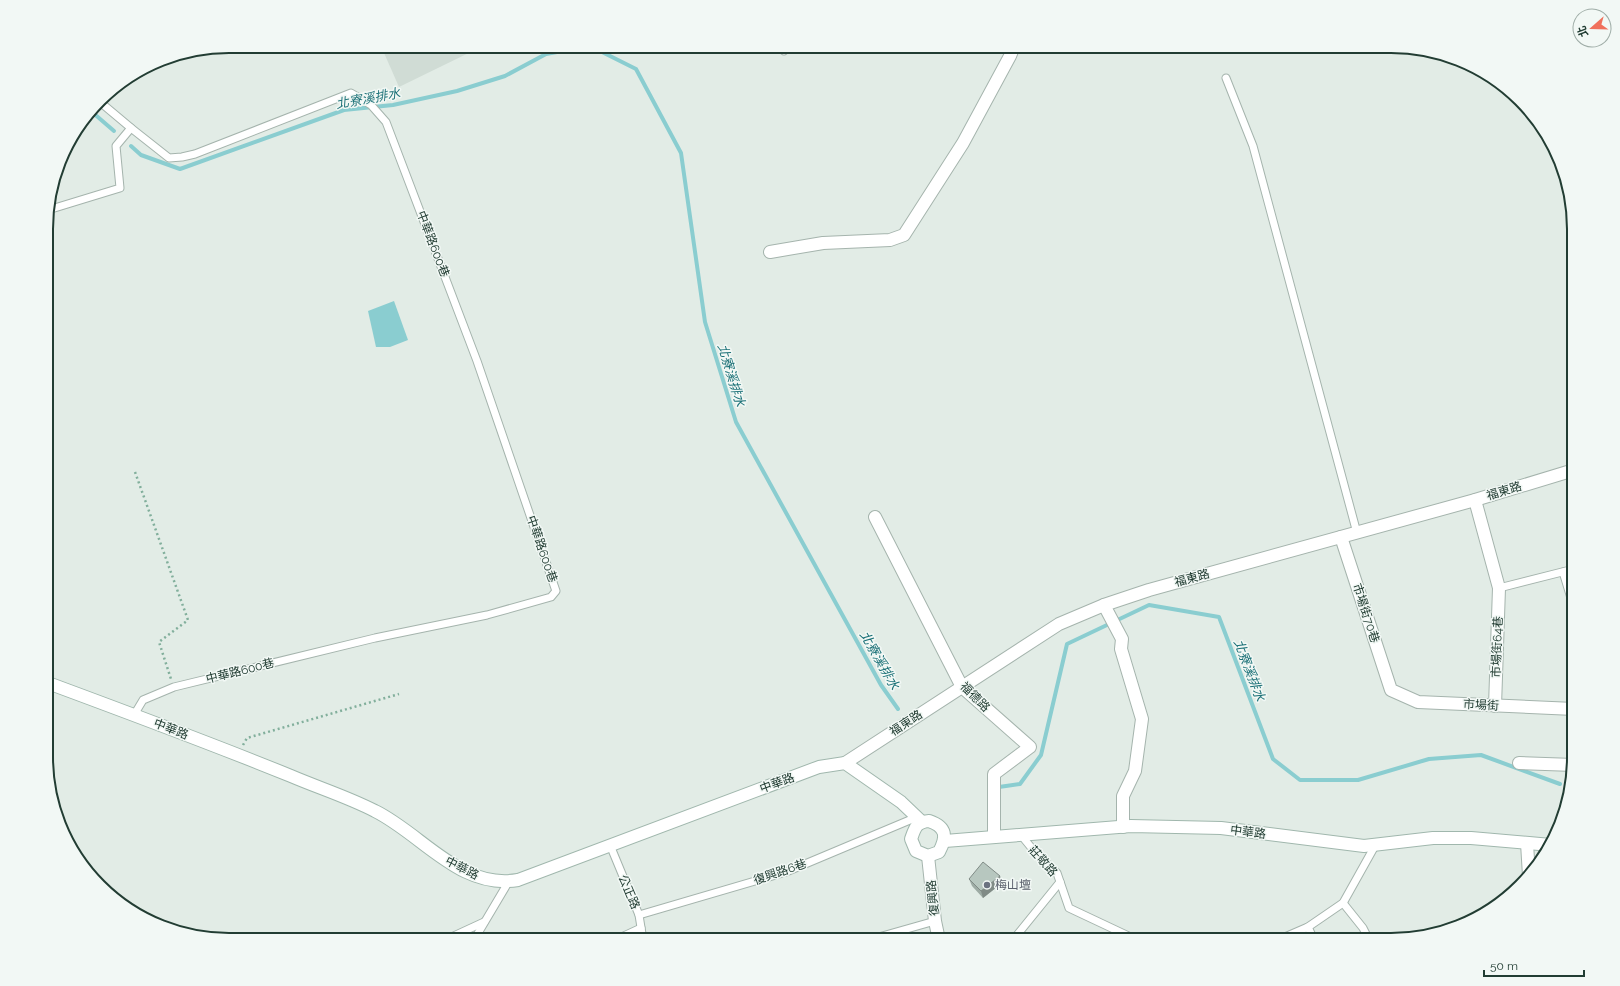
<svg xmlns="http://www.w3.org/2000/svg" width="1620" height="986" font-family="Raleway,'Noto Sans TC',sans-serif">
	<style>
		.built { fill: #d0dcd5 }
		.water { fill: #8acdd0 }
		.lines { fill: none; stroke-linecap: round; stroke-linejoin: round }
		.stream { stroke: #8acdd0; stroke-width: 4 }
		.lane-casing { stroke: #a5b4ad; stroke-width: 9 }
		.street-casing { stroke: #a5b4ad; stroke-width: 14 }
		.secondary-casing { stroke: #a0b7ad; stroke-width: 14 }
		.path { stroke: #82af9c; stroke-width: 2.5; stroke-dasharray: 2 3; stroke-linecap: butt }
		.lane { stroke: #fff; stroke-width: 7 }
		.street { stroke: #fff; stroke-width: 12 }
		.secondary { stroke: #fff; stroke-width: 12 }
		.wall { fill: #9daba4 }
		.shaded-wall { fill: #808b86 }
		.building { fill: #b7c7bf; stroke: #808b86 }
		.worship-dot { fill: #6b7280; stroke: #f2f8f5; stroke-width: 1.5 }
		.labels { text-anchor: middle; stroke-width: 3; stroke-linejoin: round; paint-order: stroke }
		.street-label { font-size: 12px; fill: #223d33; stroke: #f2f8f5 }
		.worship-label { font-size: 12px; fill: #5b616d; stroke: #f2f8f5; text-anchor: start }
		.water-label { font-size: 13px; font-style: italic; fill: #1d7278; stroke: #f2f8f5 }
		.rim { fill: none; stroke: #223d33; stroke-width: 2 }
	</style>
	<rect width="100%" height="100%" fill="#e2ece6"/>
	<polygon class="built" points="381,46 483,46 399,87"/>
	<polygon class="water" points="394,301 408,340 390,347 376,347 368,311"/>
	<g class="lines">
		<g class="stream">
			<polyline points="590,46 636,69 681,153 705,322 736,422 881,685 898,709"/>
			<polyline points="92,112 114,131"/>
			<polyline points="131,146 141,155 180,169 344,110 393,105 457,91 505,76 546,54 590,46"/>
			<polyline points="999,787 1020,784 1041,755 1067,644 1149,605 1219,617 1273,759 1300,780 1358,780 1429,759 1481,755 1560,784"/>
		</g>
		<defs>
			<g id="lane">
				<polyline points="782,46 784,51"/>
				<polyline points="1226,78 1253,146 1357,533"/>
				<polyline points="100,102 131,128 169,158 182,157 195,154 351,93 371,105 386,122 477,361 556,591 551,597 487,615 375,638 174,687 143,700 134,715"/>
				<polyline points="48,210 120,188 116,146 131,128"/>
				<polyline points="1563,572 1574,608"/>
				<polyline points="1499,588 1574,569"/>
				<polyline points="1021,835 1034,851 1057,873 1069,908 1137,940"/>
				<polyline points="610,845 639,915 643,940"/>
				<polyline points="1343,903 1363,928 1369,940"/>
				<polyline points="639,915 786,872 917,817"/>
				<polyline points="1308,927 1314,940"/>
				<polyline points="445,940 484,922"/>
				<polyline points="474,940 509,881"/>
				<polyline points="615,940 641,928"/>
				<polyline points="868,940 935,921"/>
				<polyline points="1013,940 1060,882"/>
				<polyline points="1278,940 1308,927 1343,903 1376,844"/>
			</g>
			<g id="street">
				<polyline points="770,252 823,243 890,240 904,235 963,143 1010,56 1014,46"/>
				<polyline points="1475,500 1499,588 1495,706"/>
				<polyline points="875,517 962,687 1030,747 994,774 994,837"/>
				<polyline points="1341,537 1391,690 1418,702 1574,709"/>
				<polyline points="1104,605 1122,639 1121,649 1142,719 1135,771 1123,796 1123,827"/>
				<polyline points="845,763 1059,624 1104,605 1149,590 1475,500 1574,470"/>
				<polyline points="1519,763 1574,765"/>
				<polyline points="1527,843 1529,876"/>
				<polyline points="928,856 935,921 939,940"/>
			</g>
			<g id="secondary">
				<path d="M 48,683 C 129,713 210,743 291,776 C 319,788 348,797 375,811 C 422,834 460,890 518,880 L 819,767 L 845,763 L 901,802 L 922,822"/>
				<path d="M 929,821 C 947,827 947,837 939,852 L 928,856 L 916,851 L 911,839 C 915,828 916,822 929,821 Z"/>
				<polyline points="945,841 1131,826 1221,828 1364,846 1433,838 1471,838 1551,845"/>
			</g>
		</defs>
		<use href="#lane" class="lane-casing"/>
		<use href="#street" class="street-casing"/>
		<use href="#secondary" class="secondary-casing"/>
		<g class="path">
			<polyline points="135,472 188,620 159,642 171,679"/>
			<polyline points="243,745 247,738 399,694"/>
		</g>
		<use href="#lane" class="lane"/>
		<use href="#street" class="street"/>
		<use href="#secondary" class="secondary"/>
	</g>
	<polygon class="wall" points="1000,876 1002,883 983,898 972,886 969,879"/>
	<polygon class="shaded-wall" points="1000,876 1002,883 983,898 981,891"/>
	<polygon class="building" points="983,862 1000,876 981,891 969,879"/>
	<circle class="worship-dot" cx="987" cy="885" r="4"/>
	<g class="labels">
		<g class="street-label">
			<text transform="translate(433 244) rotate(69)" y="4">中華路600巷</text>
			<text transform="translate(1504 491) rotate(-17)" y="4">福東路</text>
			<text transform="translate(542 549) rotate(71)" y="4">中華路600巷</text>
			<text transform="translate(1192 578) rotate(-15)" y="4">福東路</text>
			<text transform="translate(1366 613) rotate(72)" y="4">市場街70巷</text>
			<text transform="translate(1497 647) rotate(-88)" y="4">市場街64巷</text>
			<text transform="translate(240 671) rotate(-14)" y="4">中華路600巷</text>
			<text transform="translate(975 697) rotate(45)" y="4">福德路</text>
			<text transform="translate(1481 705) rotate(3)" y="4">市場街</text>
			<text transform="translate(906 723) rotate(-33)" y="4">福東路</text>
			<text transform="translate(171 729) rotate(21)" y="4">中華路</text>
			<text transform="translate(777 783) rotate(-20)" y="4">中華路</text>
			<text transform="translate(1248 832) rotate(7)" y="4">中華路</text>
			<text transform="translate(1043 861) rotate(48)" y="4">莊敬路</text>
			<text transform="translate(462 868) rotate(27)" y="4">中華路</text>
			<text transform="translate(780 872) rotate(-19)" y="4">復興路6巷</text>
			<text transform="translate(629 892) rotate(67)" y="4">公正路</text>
			<text transform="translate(933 898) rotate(-96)" y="4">復興路</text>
		</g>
		<g class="worship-label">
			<text x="995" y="889">梅山壇</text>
		</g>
		<g class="water-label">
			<text transform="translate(368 98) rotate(-10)" y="5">北寮溪排水</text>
			<text transform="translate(732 375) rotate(73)" y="5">北寮溪排水</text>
			<text transform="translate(880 660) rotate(60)" y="5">北寮溪排水</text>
			<text transform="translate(1250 670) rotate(69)" y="5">北寮溪排水</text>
		</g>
	</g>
	<path d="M0 0H1620V986H0ZM229 53H1391A176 176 0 0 1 1567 229V757A176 176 0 0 1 1391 933H229A176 176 0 0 1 53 757V229A176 176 0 0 1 229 53Z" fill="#f2f8f5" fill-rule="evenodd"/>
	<path class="rim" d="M229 53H1391A176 176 0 0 1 1567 229V757A176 176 0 0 1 1391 933H229A176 176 0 0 1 53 757V229A176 176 0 0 1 229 53Z"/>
	<g transform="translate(1592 28) rotate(250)"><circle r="19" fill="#f2f8f5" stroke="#9fada7"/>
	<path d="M0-3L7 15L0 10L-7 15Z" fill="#f0705b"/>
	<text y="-6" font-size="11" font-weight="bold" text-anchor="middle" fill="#223d33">北</text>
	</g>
	<path d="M1484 970v6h100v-6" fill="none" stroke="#223d33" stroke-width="2"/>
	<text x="1490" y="970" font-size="12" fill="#223d33" stroke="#f2f8f5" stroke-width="3" paint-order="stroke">50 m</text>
</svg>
